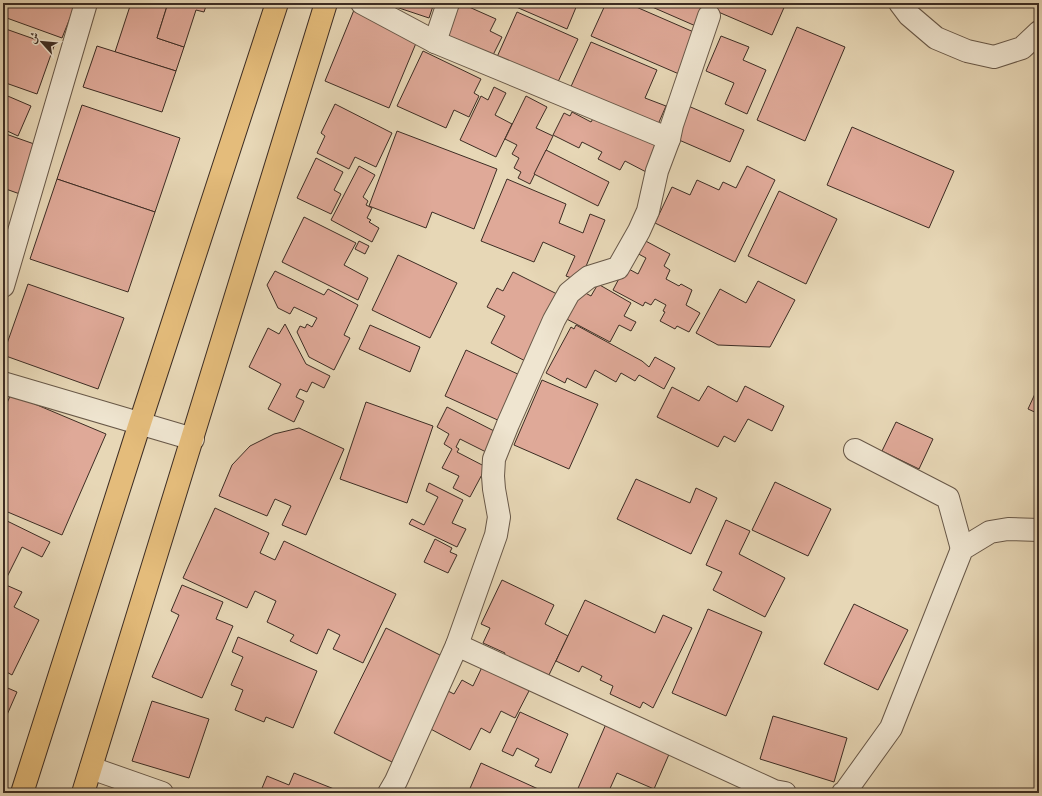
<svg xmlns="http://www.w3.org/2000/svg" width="1042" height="796" font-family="'IM FELL English',Amiri,serif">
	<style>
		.building { fill: #dfa998; stroke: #3d2d24 }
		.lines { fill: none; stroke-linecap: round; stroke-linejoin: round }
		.minor-casing { stroke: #685848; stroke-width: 24 }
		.major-casing { stroke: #3d2d24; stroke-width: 24 }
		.minor { stroke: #efe5d0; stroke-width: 22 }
		.major { stroke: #e4bc7b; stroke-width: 22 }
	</style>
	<rect width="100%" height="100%" fill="#e7d7b6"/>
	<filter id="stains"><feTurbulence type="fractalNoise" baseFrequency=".005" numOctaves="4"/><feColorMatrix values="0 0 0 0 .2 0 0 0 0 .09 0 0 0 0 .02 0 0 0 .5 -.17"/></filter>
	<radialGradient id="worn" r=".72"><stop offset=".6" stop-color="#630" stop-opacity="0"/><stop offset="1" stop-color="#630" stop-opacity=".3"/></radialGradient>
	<g class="building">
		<polygon points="6,3 76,3 62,38 4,17 8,4"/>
		<polygon points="131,3 168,3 157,38 184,47 176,71 115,52"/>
		<polygon points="168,3 207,3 204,12 196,10 184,47 157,38"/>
		<polygon points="384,3 434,3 429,18"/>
		<polygon points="460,3 496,19 490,31 502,37 489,63 443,42"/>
		<polygon points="507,3 572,3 577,5 567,29"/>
		<polygon points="606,3 627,3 696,33 679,74 591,36"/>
		<polygon points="643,3 709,3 698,27"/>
		<polygon points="719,3 786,3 772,35 716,11"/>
		<polygon points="354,10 419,36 389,108 325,81"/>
		<polygon points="517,12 578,39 557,84 497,57"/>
		<polygon points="797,27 845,47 805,141 757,120"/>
		<polygon points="3,28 54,46 37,94 3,82"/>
		<polygon points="721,36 749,47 743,60 766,70 747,114 725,104 734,83 706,71"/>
		<polygon points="591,42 657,70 645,98 666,106 656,129 569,91"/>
		<polygon points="97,46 176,71 162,112 83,87"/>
		<polygon points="423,51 481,79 474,93 479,96 469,117 454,110 446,128 397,106"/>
		<polygon points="494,87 506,93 495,115 512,124 496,157 460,140 481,96 488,100"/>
		<polygon points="3,94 31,106 18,136 3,129"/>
		<polygon points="526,96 547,107 536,128 553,136 530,184 518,178 521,172 514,168 519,158 512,154 517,145 505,139"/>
		<polygon points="335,104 392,133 376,167 355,157 349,169 317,153 325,136 321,133"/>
		<polygon points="82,105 180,138 155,212 57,179"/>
		<polygon points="686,105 744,130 730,162 672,137"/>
		<polygon points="572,112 591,122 594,117 666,144 650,174 625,161 620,170 598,159 602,152 582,142 579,148 553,135 564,113 570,116"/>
		<polygon points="852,127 954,171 929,228 827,185"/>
		<polygon points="397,131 497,169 474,229 432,212 426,228 369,206"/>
		<polygon points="3,133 37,145 20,194 3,188"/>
		<polygon points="546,150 609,182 598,206 534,174"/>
		<polygon points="316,158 343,172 334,190 341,194 331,214 297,198"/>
		<polygon points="359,166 375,175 363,197 368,201 366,205 372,208 367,218 371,220 369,222 379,228 372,242 331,220"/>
		<polygon points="747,166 775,180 735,262 655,223 672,187 690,195 697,180 719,190 723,182 736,188"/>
		<polygon points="57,179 155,212 128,292 30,259"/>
		<polygon points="507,179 566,204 559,223 583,233 590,214 605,220 580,281 566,276 575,256 543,242 534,262 481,241"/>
		<polygon points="779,191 837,219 806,284 748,256"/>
		<polygon points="304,217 356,243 344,265 368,278 358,300 282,262"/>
		<polygon points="3,224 12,228 3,251"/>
		<polygon points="640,238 670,254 664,266 670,270 666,279 679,286 681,284 692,290 686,305 700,313 689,332 677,326 675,329 660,321 665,312 663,311 666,305 655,299 651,305 645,302 643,306 613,290 625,267 638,274 646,258 633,251"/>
		<polygon points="359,241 369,246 365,254 355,249"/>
		<polygon points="398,255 457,283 430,338 372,310"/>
		<polygon points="275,271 324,295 328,289 358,305 344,335 350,338 334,370 309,357 297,332 300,326 305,328 307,324 312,327 317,318 294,307 290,314 278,308 267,285"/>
		<polygon points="513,272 563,297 529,363 491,343 505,316 487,307 497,288 503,291"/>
		<polygon points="758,281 795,300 770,347 718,345 696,333 720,289 746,303"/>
		<polygon points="28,284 124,318 98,389 3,355"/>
		<polygon points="598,284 631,303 624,316 636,322 631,331 619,325 610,342 561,316 576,288 591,296"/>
		<polygon points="285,324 306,364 330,376 324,388 312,382 307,392 300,389 296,397 304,401 294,422 268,409 281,384 249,367 268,328 279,334"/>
		<polygon points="370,325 420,347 410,372 359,349"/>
		<polygon points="576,325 642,361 649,367 655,357 675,368 664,389 639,375 635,381 621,373 616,382 595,370 586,388 567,378 565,383 546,373 571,327 574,329"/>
		<polygon points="466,350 522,376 502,422 445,396"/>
		<polygon points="542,380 598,404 569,469 514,445"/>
		<polygon points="1039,385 1039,414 1028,409"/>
		<polygon points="708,386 737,402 745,386 784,406 772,431 748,419 735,442 724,436 718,447 657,417 672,387 699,401"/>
		<polygon points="11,394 106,434 62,535 3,510 3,412"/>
		<polygon points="366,402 433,426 407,503 340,479"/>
		<polygon points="447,407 498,433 488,453 460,439 456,447 459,449 457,452 486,467 470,497 453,488 459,476 442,468 452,449 444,444 449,434 437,427"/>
		<polygon points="896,422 933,439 919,469 882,451"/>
		<polygon points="299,428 344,449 306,535 282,525 291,506 275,499 267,516 219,496 232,465 250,446 274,434"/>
		<polygon points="636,479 690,503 696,488 717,498 691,554 617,519"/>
		<polygon points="775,482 831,509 808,556 752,530"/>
		<polygon points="429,483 463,500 452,523 466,529 457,547 409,524 412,519 424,525 438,497 426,491"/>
		<polygon points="215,508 269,533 260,553 275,560 284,541 396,594 363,663 333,649 340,635 328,629 317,654 290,641 294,635 267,622 276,601 255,591 247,608 183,578"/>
		<polygon points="3,519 50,542 42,557 22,547 4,583"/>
		<polygon points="726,520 750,531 739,554 785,578 765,617 713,590 722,572 706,565"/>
		<polygon points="435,539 452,548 450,552 457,555 448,573 424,562"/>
		<polygon points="502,580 554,605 545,624 568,636 546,681 502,660 505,653 483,643 490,628 481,624"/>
		<polygon points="6,585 22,592 14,607 39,620 12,675 3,670 3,591"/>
		<polygon points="182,585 223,602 216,619 233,626 202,698 152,677 179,615 171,611"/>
		<polygon points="585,600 655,633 663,615 692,628 653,708 643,702 640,708 610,694 613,686 600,680 602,676 582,666 579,672 556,661"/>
		<polygon points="854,604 908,630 878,690 824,664"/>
		<polygon points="708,609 762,632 726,716 672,693"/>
		<polygon points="386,628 444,657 392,762 334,733"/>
		<polygon points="238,637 317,671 293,728 266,717 264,722 235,710 243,690 231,685 243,657 232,652"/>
		<polygon points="483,665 530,689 515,718 501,711 490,733 481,728 470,750 425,726 444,689 454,694 462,680 473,686"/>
		<polygon points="3,686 17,692 3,724"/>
		<polygon points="152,701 209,719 189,778 132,761"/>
		<polygon points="520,712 568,734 551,773 535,766 539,759 517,748 513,756 502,751"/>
		<polygon points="773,716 847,738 834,782 760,759"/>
		<polygon points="606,724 670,752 654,789 617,773 608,793 576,793"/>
		<polygon points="481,763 547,793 468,793"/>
		<polygon points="294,773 344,793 260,793 267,776 289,785"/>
	</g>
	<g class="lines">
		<defs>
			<g id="minor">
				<polyline points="362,3 435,42 669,139"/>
				<polyline points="900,3 909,15 936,38 967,51 994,57 1022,48 1039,32"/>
				<polyline points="435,42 448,3"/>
				<polyline points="3,286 86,3"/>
				<polyline points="3,383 193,439"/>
				<polyline points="855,450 948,498 962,549"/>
				<polyline points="457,645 496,535 499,517 494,489 493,476 494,459 508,424 554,320 569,293 580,284 589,277 618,268 639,231 648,211 657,171 669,139 672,125 709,16"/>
				<polyline points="91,768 162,793"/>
				<polyline points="389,793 396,781 457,645 774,791 785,793"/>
				<polyline points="843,793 845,792 891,728 962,549 990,532 1008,529 1039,530"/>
			</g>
			<g id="major">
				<polyline points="22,793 140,423 277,3"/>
				<path d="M 83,793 C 166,530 243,266 326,3"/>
			</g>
		</defs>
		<use href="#minor" class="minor-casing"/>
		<use href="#major" class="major-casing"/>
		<use href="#minor" class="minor"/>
		<use href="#major" class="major"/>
	</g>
	<rect width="1042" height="796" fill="none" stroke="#e7d7b6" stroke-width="16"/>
	<rect x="4" y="4" width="1034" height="788" fill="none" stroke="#3d2d24" stroke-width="2"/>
	<rect x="8" y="8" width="1026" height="780" fill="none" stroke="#3d2d24"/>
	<g transform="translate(42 42) rotate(297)" stroke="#efe5d0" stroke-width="3" paint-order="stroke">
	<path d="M0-3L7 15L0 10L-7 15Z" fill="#3d2d24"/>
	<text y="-6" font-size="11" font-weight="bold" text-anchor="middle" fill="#3d2d24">ش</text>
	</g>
	<rect width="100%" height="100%" filter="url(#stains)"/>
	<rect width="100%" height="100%" fill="url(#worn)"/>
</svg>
